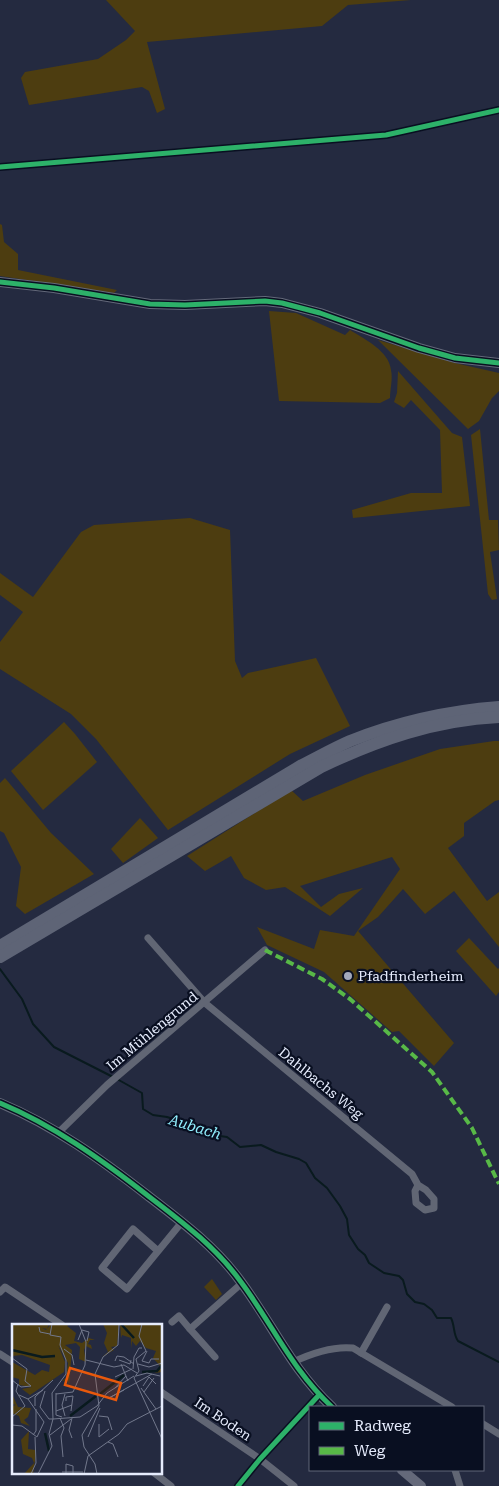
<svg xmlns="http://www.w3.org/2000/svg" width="499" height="1486" font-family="'Roboto Serif',serif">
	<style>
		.green { fill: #4d3d10 }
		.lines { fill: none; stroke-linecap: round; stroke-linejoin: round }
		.stream { stroke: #091a1e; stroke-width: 2 }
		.street { stroke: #616674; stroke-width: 7 }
		.secondary { stroke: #64697a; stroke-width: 10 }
		.highway { stroke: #5e6476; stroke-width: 12 }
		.quiet { stroke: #58b947; stroke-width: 4; stroke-dasharray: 8 4; stroke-linecap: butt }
		.cycleway-casing { stroke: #090f21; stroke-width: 8 }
		.cycleway { stroke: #2db169; stroke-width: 5 }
		.poi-dot { fill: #a2a8bb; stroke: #090f21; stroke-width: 2 }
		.labels { text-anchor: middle; stroke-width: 4.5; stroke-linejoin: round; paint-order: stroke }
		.poi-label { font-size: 14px; fill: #e6ecfd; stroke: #090f21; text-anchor: start }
		.street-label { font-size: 14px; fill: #e6ecfd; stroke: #090f21 }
		.water-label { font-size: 15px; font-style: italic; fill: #90eefd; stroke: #090f21 }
		.inset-river { fill: none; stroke: #091a1e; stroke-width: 2.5 }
		.inset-road { fill: none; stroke: #72788c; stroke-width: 1 }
		.view { fill: #e8590c; fill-opacity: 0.15; stroke: #e8590c; stroke-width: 2.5 }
		.inset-edge { fill: none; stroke: #e6ecfd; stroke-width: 2.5 }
	</style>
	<rect width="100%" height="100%" fill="#242a40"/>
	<g class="green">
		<polygon points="106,0 411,0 348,5 322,26 147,42 165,109 157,113 149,91 142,87 29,105 21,78 25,72 98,59 126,40 135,31"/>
		<polygon points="0,224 2,225 4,242 18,254 18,270 117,290 114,293 0,276"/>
		<path d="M 269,311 L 296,313 L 345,335 L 350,330 C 366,340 389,351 391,370 C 393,379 390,389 390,398 L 380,403 L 279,401 Z"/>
		<polygon points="378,340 455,363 499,373 499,391 492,398 479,421 468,429"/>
		<polygon points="398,371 452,433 462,437 470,506 353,518 352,510 411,493 442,493 440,430 411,400 404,408 394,402 397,393"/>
		<polygon points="480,429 489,520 498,520 499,550 490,552 497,599 492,600 488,594 471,435"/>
		<polygon points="190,518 230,530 235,661 242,678 248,673 316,658 350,726 290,754 168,830 96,739 71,714 0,669 0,642 23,612 0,595 0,573 33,597 81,532 94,525"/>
		<polygon points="64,722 75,734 97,762 43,810 11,771"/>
		<polygon points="494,741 499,741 499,800 495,801 464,823 464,836 448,848 487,901 499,892 499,947 454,891 425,914 403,889 378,917 358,931 454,1043 434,1066 399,1031 392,1032 324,972 267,945 257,927 314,949 320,930 354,936 400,869 392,857 300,886 321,907 339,894 363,888 330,916 285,887 266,890 244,878 231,856 205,871 187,856 291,790 303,801 365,775 440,749"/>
		<polygon points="5,778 51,833 94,874 25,914 16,906 21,867 4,833 0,831 0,783"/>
		<polygon points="140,818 158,838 123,863 111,849"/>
		<polygon points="469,938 498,969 499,968 499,992 496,996 456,951"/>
		<polygon points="212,1279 222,1294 216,1300 204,1287"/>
	</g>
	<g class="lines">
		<g class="stream">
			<polyline points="0,969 22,999 33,1024 54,1047 113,1077"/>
			<path d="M 117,1079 L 142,1093 L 143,1109 L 153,1115 L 167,1117 L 198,1127 L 213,1135 L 227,1137 L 240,1147 L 261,1145 L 276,1152 L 299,1159 L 306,1163 L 315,1178 L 327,1188 L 340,1206 L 347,1219 L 349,1235 L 358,1249 L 365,1255 L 369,1263 L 384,1273 L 399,1276 L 403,1280 L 407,1294 L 415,1302 L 424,1304 L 432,1310 L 437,1318 L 451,1318 C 455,1326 453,1334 458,1341 L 499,1362"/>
		</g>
		<g class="street">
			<polyline points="148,938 205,1003 412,1174 418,1185 426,1190 434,1199 434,1208 425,1210 416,1203 415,1191 418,1185"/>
			<polyline points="58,1133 107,1085 265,950"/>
			<polyline points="158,1251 133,1229 102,1268 127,1289 182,1222"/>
			<polyline points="0,1292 5,1287 62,1325"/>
			<polyline points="172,1322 179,1316 190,1329"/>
			<polyline points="361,1353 387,1307"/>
			<polyline points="0,1354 14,1363"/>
			<polyline points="215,1357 190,1329 242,1283"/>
			<path d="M 293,1362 C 310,1354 334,1346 353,1348 L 452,1407"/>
			<polyline points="161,1392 260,1459 294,1486"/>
			<polyline points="483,1424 499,1434"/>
			<polyline points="455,1470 460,1486"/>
			<polyline points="153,1472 171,1486"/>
			<polyline points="238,1486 260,1459 319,1395"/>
		</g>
		<g class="secondary">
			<polyline points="0,282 54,288 150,304 185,305 265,301 282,303 320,313 419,348 455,358 499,363"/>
			<path d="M 0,1103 C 53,1125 102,1160 147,1195 C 181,1221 216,1247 241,1282 C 273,1325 292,1370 332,1407"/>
			<polyline points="402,1470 421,1486"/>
		</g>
		<g class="highway">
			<path d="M 0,946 L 302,765 C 318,757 334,748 350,741 C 398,722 447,711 499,707"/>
			<path d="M 0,957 L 321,767 C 378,740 435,720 499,717"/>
		</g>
		<polyline class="quiet" points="265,950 322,979 350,999 432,1072 472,1128 499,1184"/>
		<defs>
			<g id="cycleway">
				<polyline points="0,167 386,135 499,110"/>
				<polyline points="0,282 54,288 150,304 185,305 265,301 282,303 320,313 419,348 455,358 499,363"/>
				<path d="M 0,1103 C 53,1125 102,1160 147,1195 C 181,1221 216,1247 241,1282 C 273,1325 292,1370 332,1407"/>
				<polyline points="238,1486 260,1459 319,1395"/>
			</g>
		</defs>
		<use href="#cycleway" class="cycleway-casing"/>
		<use href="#cycleway" class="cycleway"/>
	</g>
	<circle class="poi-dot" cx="348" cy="976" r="5"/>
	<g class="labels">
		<g class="poi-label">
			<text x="358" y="981">Pfadfinderheim</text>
		</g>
		<g class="street-label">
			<text transform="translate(152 1031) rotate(-40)" y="5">Im Mühlengrund</text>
			<text transform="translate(321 1083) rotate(39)" y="5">Dahlbachs Weg</text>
			<text transform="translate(223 1419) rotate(34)" y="5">Im Boden</text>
		</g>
		<g class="water-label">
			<text transform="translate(195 1127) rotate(17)" y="5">Aubach</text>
		</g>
	</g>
	<g transform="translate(12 1324)">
		<rect width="150" height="150" fill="#242a40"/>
		<path d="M 0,0 L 37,0 L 35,5 L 30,4 L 34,6 L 39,0 L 58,0 L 55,2 L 64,9 L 62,17 L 70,19 L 77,14 L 83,16 L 78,16 L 76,20 L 79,21 L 80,25 L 74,22 L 72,26 L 74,38 L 67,35 L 68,23 L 64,19 L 53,21 L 60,26 L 57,61 L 56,56 L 50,57 L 54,54 L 56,39 L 46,21 L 53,38 L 52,48 L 18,71 L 10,65 L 20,63 L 7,61 L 7,55 L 0,53 L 0,38 L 23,51 L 30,46 L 37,48 L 38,41 L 10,31 L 0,32 ZM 87,0 L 107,0 L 105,22 L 99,23 L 102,26 L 90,33 L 96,28 L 92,19 L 95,9 L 91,0 ZM 108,0 L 150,0 L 150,48 L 143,49 L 149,43 L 141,34 L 144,27 L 134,24 L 128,17 L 124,22 L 120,17 L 119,25 L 119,14 L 110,11 L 109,14 ZM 0,70 L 6,83 L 19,84 L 16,93 L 12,96 L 18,102 L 9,99 L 7,92 L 0,89 L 0,82 L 4,81 L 0,80 ZM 17,107 L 16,125 L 23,126 L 24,130 L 21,150 L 12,150 L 22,139 L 20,134 L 11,130 L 9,116 Z" fill="#4d3d10"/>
		<path class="inset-river" d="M 109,0 L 122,14M 0,26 L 30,33 L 43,32M 130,48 L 145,47 L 150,41M 88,70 L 112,51M 58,92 L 84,72M 33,109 L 37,127"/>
		<path class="inset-road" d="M 130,0 L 127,12 L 134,27 L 124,35 L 127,47 L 122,54 L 150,115M 27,3 L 28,8 L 38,10M 66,16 L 70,6 L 77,8 L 75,17M 52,25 L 60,31 L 62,41M 135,27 L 130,37 L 137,39 L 139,35 L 147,35M 0,34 L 15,45 L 13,57 L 19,62 L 9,63 L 0,56M 74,36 L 102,43 L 112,41 L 125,49M 107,36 L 118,40 L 119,36M 103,37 L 105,32 L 112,33 L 122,40M 109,40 L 116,57M 126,40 L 137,43 L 150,39M 121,45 L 122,33 L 127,24 L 130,24M 124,52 L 135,49 L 148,52M 103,53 L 120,45M 131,62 L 137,53 L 144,60M 103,64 L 114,52M 129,64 L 144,85M 112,66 L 97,74 L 140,50M 33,67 L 28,83 L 37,95 L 41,95M 132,68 L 142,54M 44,69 L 44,91 L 50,93M 44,70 L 61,68 L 73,41 L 74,18 L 67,0M 53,70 L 50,81 L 53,92M 16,75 L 31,66M 54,77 L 54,73 L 61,72 L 59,87M 23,82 L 23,73 L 41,56M 44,87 L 60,81M 87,92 L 96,93 L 100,106M 0,93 L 13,82 L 4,67 L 6,60M 48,94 L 52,104 L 49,112 L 51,133M 60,94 L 57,106 L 60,114M 41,95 L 68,93 L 85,82 L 95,69 L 122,52M 87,100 L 87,113 L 97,105M 0,101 L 10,102 L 25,113 L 32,98 L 16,75 L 7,71M 107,110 L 115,100 L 150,82M 21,111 L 24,107 L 24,85M 38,111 L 59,95M 76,113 L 88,84M 96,118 L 101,120 L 106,133M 50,148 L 71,148M 54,149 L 54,140 L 61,142 L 61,149M 19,150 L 24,139 L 23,113M 26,150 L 40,122 L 37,110 L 41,95 L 40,69 L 54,50 L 54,36 L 48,21 L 49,13 L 38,11 L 40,0M 72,150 L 76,132 L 107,110M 85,150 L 83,140 L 72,123 L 70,111 L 87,82 L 83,50 L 91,33 L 106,21 L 107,0"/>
		<path class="view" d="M 58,44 L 109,59 L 104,76 L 53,61 Z"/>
		<rect width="150" height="150" class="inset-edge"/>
	</g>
	<rect x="309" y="1406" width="175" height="65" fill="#090f21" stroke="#616779"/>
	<rect x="319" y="1422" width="25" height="8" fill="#2db169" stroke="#616779"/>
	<text x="354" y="1431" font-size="15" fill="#e6ecfd">Radweg</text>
	<rect x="319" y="1447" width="25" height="8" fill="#58b947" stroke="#616779"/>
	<text x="354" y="1456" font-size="15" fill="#e6ecfd">Weg</text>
</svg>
